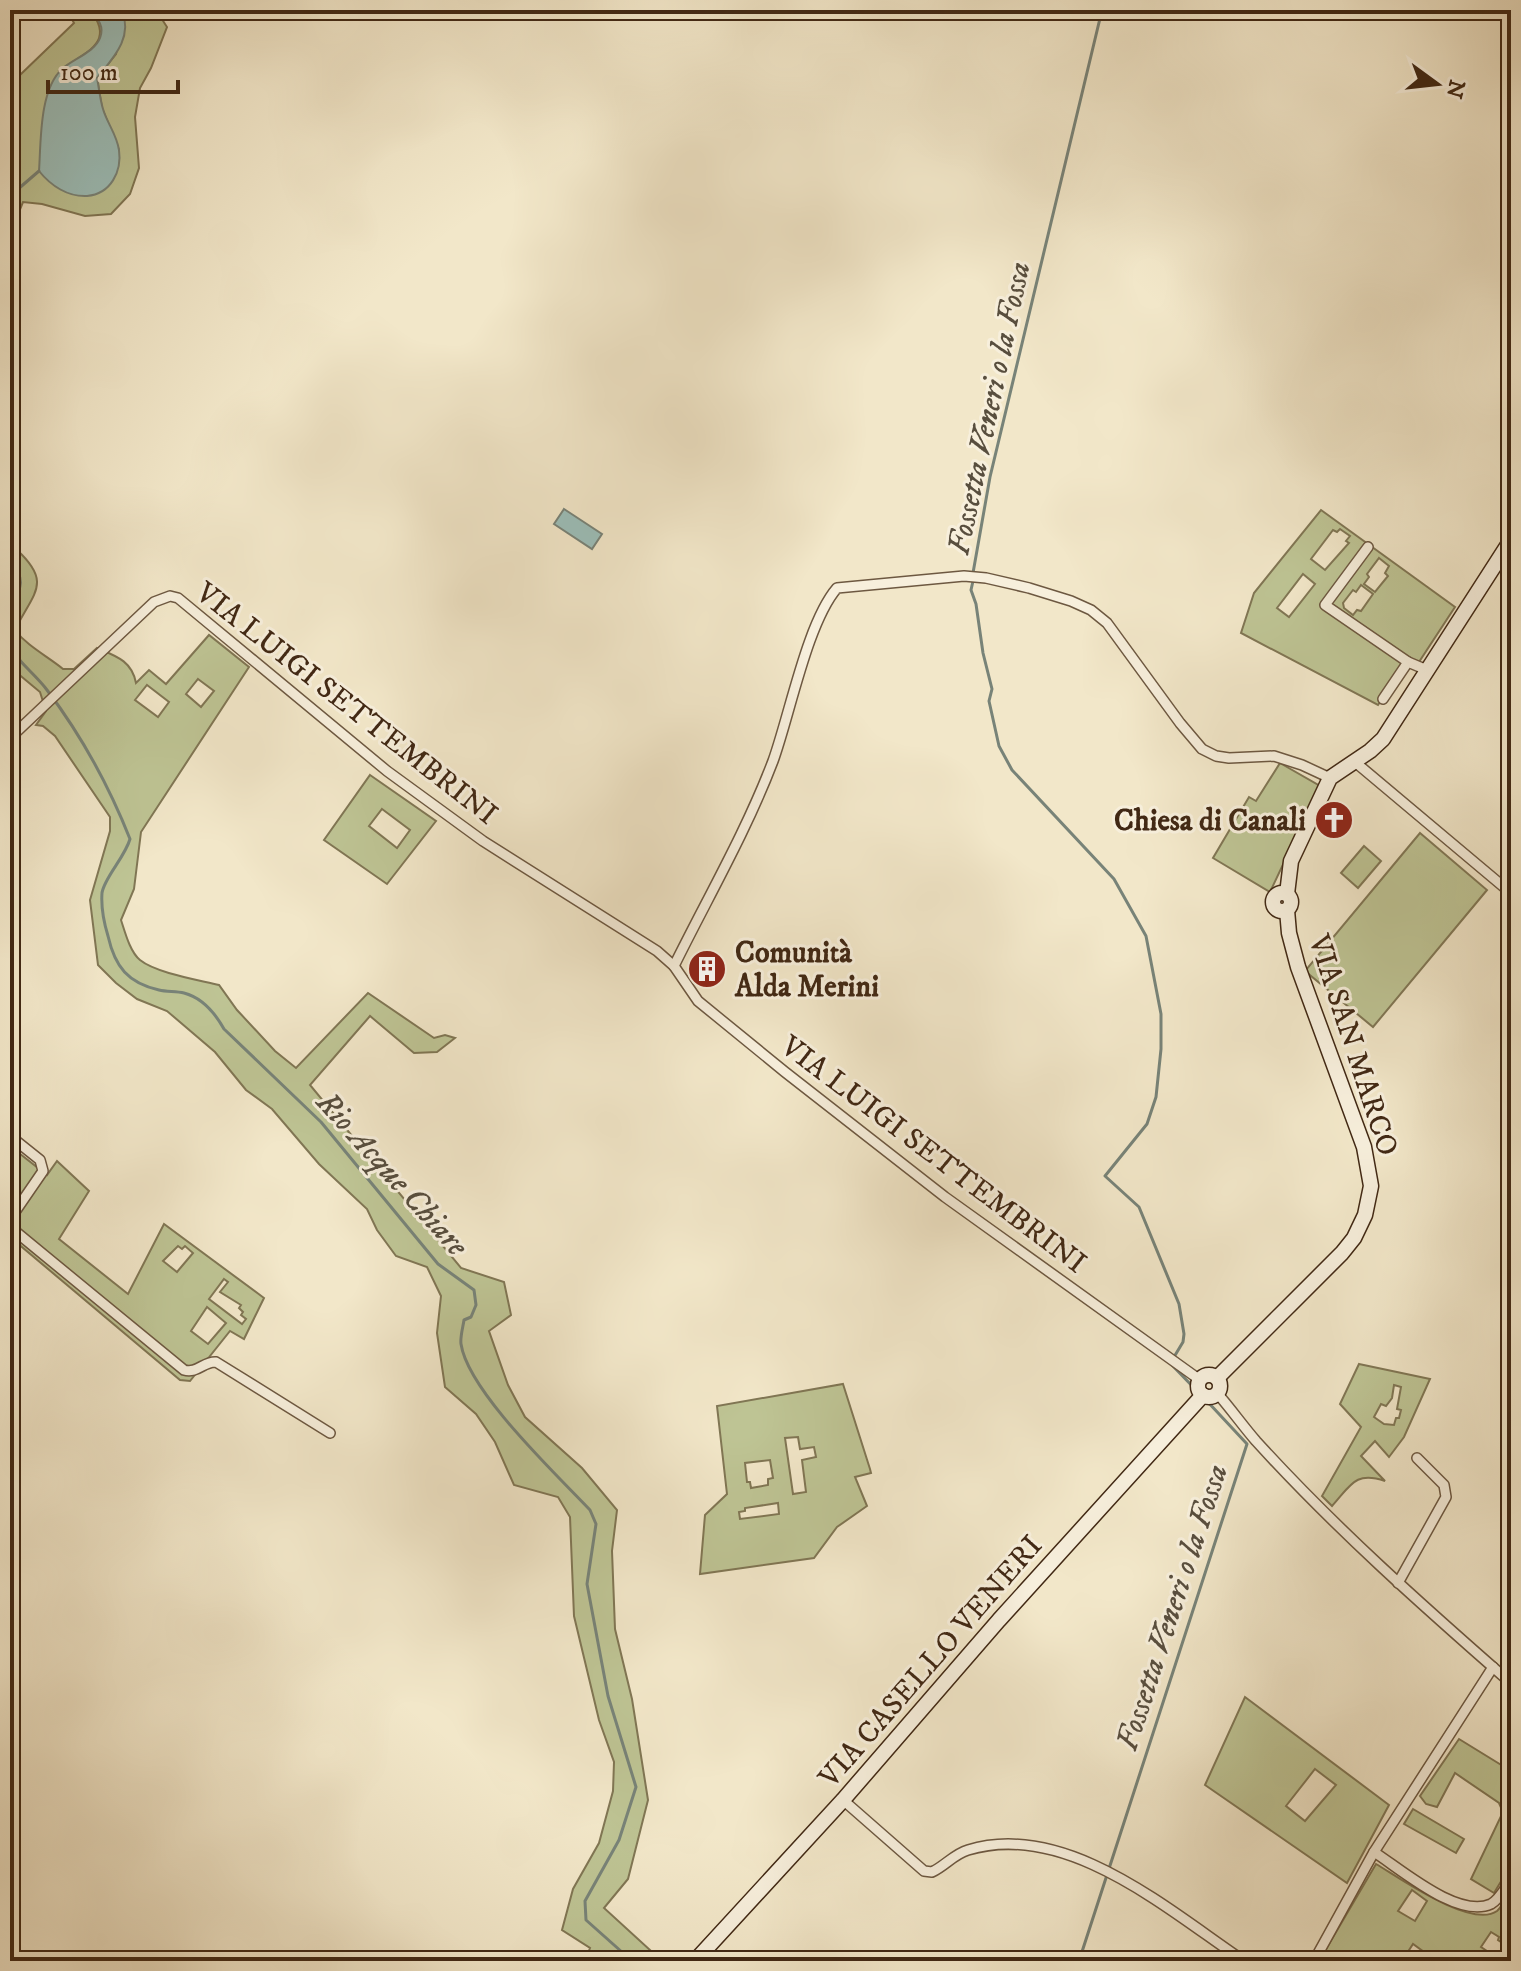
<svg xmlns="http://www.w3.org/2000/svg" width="1521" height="1971" font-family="'IM FELL DW Pica',serif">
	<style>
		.green { fill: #bec494; stroke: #807654; stroke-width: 2; fill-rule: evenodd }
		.water { fill: #9cbfba; stroke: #788378; stroke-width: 2 }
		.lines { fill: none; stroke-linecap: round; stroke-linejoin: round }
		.stream { stroke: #788378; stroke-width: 3 }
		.street-casing { stroke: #6d5841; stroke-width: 12 }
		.secondary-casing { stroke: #412814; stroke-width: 17 }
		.street { stroke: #f7efdc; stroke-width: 9 }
		.secondary { stroke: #f7efdc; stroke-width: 14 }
		.labels { text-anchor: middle; stroke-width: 6; stroke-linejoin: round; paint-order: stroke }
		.street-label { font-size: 30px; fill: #412814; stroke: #f7efdc }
		.poi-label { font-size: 30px; font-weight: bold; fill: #412814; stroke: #f7efdc; text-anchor: end }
		.water-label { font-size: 32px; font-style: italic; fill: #584e3e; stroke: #f7efdc }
	</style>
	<rect width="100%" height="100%" fill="#f2e7c9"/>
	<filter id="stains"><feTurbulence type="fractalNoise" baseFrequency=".0025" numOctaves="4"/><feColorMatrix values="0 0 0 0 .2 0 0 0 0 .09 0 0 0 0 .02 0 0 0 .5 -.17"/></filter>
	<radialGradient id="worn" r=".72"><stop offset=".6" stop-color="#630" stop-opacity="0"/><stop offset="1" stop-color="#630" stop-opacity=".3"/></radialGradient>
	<g class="green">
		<path d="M 67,10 L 90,10 C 117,43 84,53 59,71 L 119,150 L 102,108 L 97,78 L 116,54 L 124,15 L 122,10 L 156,10 L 167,27 L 151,68 L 140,88 L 135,117 L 139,168 L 130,194 L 111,214 L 85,216 L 42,204 L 23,202 L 10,234 L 10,159 L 15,156 L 20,75 L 74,23 Z"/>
		<path d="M 1321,510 L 1455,607 L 1417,665 L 1408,662 L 1378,705 L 1241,633 L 1254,593 ZM 1340,529 L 1350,536 L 1346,541 L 1349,543 L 1325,570 L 1311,559 L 1333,530 L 1337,532 ZM 1379,558 L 1389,566 L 1385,573 L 1388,576 L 1375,592 L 1364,584 L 1369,577 L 1367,574 ZM 1303,574 L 1315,584 L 1289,617 L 1277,608 ZM 1361,585 L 1373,594 L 1361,611 L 1357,610 L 1353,615 L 1344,608 L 1343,603 L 1353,590 L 1356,592 Z"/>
		<path d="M 10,550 L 17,550 C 53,583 33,593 15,630 C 27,646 47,656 63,669 L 74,669 L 97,648 C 116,656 132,661 136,683 L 149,670 L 166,684 L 209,635 L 249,667 L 141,832 L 134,889 L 121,920 C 125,932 130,952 140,960 C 156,973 199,980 219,985 L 237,1010 L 275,1051 L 296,1068 L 368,993 L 434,1038 L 445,1035 L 455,1038 L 437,1052 L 414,1053 L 370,1016 L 310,1085 L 461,1268 L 504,1282 L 511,1315 L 489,1331 L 508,1385 L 525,1417 L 582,1468 L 617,1510 L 612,1551 L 615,1629 L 632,1699 L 648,1800 L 628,1879 L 604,1908 L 662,1961 L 585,1961 L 590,1948 L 562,1930 L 573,1889 L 599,1843 L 613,1791 L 614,1762 L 599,1720 L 574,1616 L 570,1517 L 558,1497 L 514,1485 L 495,1442 L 476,1414 L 445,1387 L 437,1333 L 441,1296 L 427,1267 L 396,1256 L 377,1230 L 367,1209 L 319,1164 L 272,1109 L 246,1090 L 215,1052 L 167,1011 L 137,999 L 116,983 L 98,965 L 90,900 L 110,831 L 110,817 L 55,736 L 43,726 L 36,725 L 46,711 L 40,692 L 10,667 ZM 198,679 L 214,691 L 201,707 L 186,694 ZM 147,685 L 169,702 L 158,717 L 135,700 Z"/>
		<polygon points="1280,763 1320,786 1270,892 1213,858 1249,797 1256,801"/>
		<path d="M 370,775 L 436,821 L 387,884 L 324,840 ZM 382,809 L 410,830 L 397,848 L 369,826 Z"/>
		<polygon points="1420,833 1487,890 1373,1027 1305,971"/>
		<polygon points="1364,846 1381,861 1358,888 1341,873"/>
		<path d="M 10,1146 L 47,1175 L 57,1161 L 89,1191 L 59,1239 L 128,1294 L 164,1224 L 264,1298 L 244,1339 L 230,1331 L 190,1381 L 180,1380 L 10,1237 L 10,1160 L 14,1155 L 10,1152 ZM 178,1246 L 182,1249 L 185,1246 L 193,1253 L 177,1272 L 163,1261 ZM 224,1279 L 228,1282 L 220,1292 L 241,1305 L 239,1308 L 243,1312 L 241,1315 L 246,1319 L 242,1324 L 209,1299 ZM 207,1307 L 226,1323 L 208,1344 L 191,1331 Z"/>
		<path d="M 1359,1364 L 1430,1379 L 1404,1437 L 1389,1457 L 1375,1441 L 1361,1456 L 1385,1481 C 1355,1471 1351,1485 1332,1506 L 1322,1496 L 1361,1427 L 1340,1404 ZM 1394,1385 L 1401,1387 L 1397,1409 L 1401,1410 L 1399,1418 L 1396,1418 L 1394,1425 L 1384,1424 L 1374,1417 L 1381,1404 L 1386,1406 L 1392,1398 Z"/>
		<path d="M 843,1384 L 870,1469 L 871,1473 L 855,1477 L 867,1506 L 837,1527 L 814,1558 L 700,1574 L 705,1515 L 727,1494 L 717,1406 ZM 798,1437 L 800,1449 L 814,1447 L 816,1457 L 802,1460 L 806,1492 L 793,1494 L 785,1438 ZM 770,1460 L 773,1478 L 768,1479 L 768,1485 L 751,1488 L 750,1482 L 747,1482 L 745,1463 ZM 778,1503 L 779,1514 L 740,1519 L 739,1512 L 745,1511 L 745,1508 Z"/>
		<path d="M 1245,1697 L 1389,1805 L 1347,1883 L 1205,1785 ZM 1315,1769 L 1336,1785 L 1305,1821 L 1286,1806 Z"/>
		<polygon points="1459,1739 1511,1771 1511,1865 1494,1893 1471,1879 1503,1812 1499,1803 1455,1773 1437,1807 1426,1804 1420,1796"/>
		<polygon points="1413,1809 1464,1839 1456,1853 1404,1824"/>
		<path d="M 1376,1864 C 1400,1878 1471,1929 1497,1911 C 1502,1907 1507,1896 1511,1890 L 1511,1945 L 1507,1946 L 1498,1940 L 1499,1937 L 1491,1932 L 1481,1947 L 1502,1961 L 1417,1961 L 1424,1952 L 1413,1944 L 1402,1961 L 1319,1961 ZM 1412,1890 L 1427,1901 L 1415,1921 L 1398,1911 Z"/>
	</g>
	<g class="water">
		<path d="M 90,10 L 122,10 C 133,38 114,57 97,78 C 99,88 100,99 103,109 C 107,123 117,135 119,150 C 122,171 111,194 87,196 C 68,197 51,186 39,171 C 41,143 39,90 62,69 C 73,59 95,52 100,38 C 105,26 97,18 90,10 Z"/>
		<polygon points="564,509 602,534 592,549 554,524"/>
	</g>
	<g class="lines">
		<g class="stream">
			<polyline points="10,196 39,171"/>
			<path d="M 10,565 C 30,578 16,596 10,613"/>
			<polyline points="973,573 990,477 1102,10"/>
			<polyline points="973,581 971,590 976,604 983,653 992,689 989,701 999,746 1012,770 1114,879 1146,936 1161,1014 1161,1049 1156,1097 1147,1124 1105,1176 1139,1207 1179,1304 1184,1334 1183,1342 1174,1357"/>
			<path d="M 10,647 C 19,663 36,675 47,690 C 81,735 109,786 130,839 C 125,857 104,878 102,893 C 101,907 104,923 108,936 C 115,967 128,983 159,990 C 167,992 176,991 184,993 C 203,998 215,1013 224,1029 L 321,1122 L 438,1264 L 474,1290 L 476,1305 L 471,1317 L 464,1320 C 463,1327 460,1337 461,1344 C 468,1391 556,1474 590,1510 L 596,1524 L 587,1584 L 608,1696 L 636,1787 L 619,1840 L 585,1901 L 586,1920 L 632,1961"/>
			<polyline points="1170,1363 1198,1392"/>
			<polyline points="1079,1961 1247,1444 1206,1400"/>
		</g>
		<defs>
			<g id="street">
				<polyline points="1368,547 1325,605 1408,662"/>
				<polyline points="1383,699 1408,662 1427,670"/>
				<polyline points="10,738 154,602 170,596 178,598 387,771 483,841 657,951 674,966 698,1001 785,1072 945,1197 1200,1380"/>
				<polyline points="1355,762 1511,893"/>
				<path d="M 674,966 C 707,899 746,832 773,761 C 790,714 807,623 837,588 L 964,576 L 986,578 L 1029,588 L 1071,601 L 1091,610 L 1107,623 L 1180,723 L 1202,749 L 1216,756 L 1229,758 L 1274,756 L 1302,765 L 1330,778"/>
				<polyline points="10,1136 40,1160 43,1171 10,1219"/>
				<path d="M 10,1227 L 184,1370 C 197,1374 204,1361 216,1362 L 330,1433"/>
				<path d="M 1217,1393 C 1231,1409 1243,1426 1256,1441 C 1335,1528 1423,1606 1511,1683"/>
				<polyline points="1398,1583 1446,1497 1444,1485 1417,1458"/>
				<path d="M 843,1800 L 924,1871 L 932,1872 C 945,1866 954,1854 968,1850 C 1066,1820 1168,1910 1244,1961"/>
				<path d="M 1374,1852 C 1402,1870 1458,1919 1491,1904 C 1500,1899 1505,1888 1511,1880"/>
				<polyline points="1314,1961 1374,1852 1493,1667"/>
			</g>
			<g id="secondary">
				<circle cx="1282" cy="902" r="9"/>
				<polyline points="1287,894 1291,861 1330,778 1370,751 1383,739 1511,540"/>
				<circle cx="1209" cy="1386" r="11"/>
				<polyline points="1217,1378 1342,1253 1354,1238 1365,1215 1371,1186 1364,1147 1298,967 1289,933 1287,910"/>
				<polyline points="695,1961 843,1800 999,1620 1203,1395"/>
			</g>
		</defs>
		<use href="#street" class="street-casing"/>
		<use href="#secondary" class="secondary-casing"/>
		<use href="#street" class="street"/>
		<use href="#secondary" class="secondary"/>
	</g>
	<defs>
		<symbol id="church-disc" viewBox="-11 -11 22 22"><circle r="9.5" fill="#8f2418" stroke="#f7efdc"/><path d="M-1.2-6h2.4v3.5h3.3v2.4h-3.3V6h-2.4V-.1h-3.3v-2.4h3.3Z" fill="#fff"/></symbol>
		<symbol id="building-disc" viewBox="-11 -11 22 22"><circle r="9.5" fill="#8f2418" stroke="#f7efdc"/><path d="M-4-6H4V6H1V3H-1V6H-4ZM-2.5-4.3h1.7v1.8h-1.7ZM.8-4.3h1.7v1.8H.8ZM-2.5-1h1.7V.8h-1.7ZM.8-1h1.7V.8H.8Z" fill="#fff"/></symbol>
	</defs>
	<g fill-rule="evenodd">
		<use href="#church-disc" x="1312" y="798" width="44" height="44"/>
		<use href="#building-disc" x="685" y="947" width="44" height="44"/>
	</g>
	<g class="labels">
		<g class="street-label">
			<text transform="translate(347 703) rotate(38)" y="10">VIA LUIGI SETTEMBRINI</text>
			<text transform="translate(1354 1045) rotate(72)" y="10">VIA SAN MARCO</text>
			<text transform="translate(934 1154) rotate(37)" y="10">VIA LUIGI SETTEMBRINI</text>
			<text transform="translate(930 1661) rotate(-49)" y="10">VIA CASELLO VENERI</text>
		</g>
		<g class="poi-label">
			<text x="1306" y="830">Chiesa di Canali</text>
			<text x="735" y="962" text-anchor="start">Comunità<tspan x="735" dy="34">Alda Merini</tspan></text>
		</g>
		<g class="water-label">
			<text transform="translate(988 408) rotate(-78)" y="11">Fossetta Veneri o la Fossa</text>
			<text transform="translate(393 1173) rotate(48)" y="11">Rio Acque Chiare</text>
			<text transform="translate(1171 1607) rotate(-72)" y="11">Fossetta Veneri o la Fossa</text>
		</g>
	</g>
	<rect width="1521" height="1971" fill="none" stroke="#f2e7c9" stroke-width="40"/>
	<rect x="12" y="12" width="1497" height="1947" fill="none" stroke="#412814" stroke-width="4"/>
	<rect x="20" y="20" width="1481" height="1931" fill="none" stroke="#412814" stroke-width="2"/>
	<g transform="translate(1437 84) rotate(105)" stroke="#f7efdc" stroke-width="6" paint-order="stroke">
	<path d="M0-6L14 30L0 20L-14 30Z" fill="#412814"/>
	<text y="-12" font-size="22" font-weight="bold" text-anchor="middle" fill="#412814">N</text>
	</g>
	<path d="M48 80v12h130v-12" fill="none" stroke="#412814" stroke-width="4"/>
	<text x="60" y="80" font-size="24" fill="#412814" stroke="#f7efdc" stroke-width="6" paint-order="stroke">100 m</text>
	<rect width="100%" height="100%" filter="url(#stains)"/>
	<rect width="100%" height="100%" fill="url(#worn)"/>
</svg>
